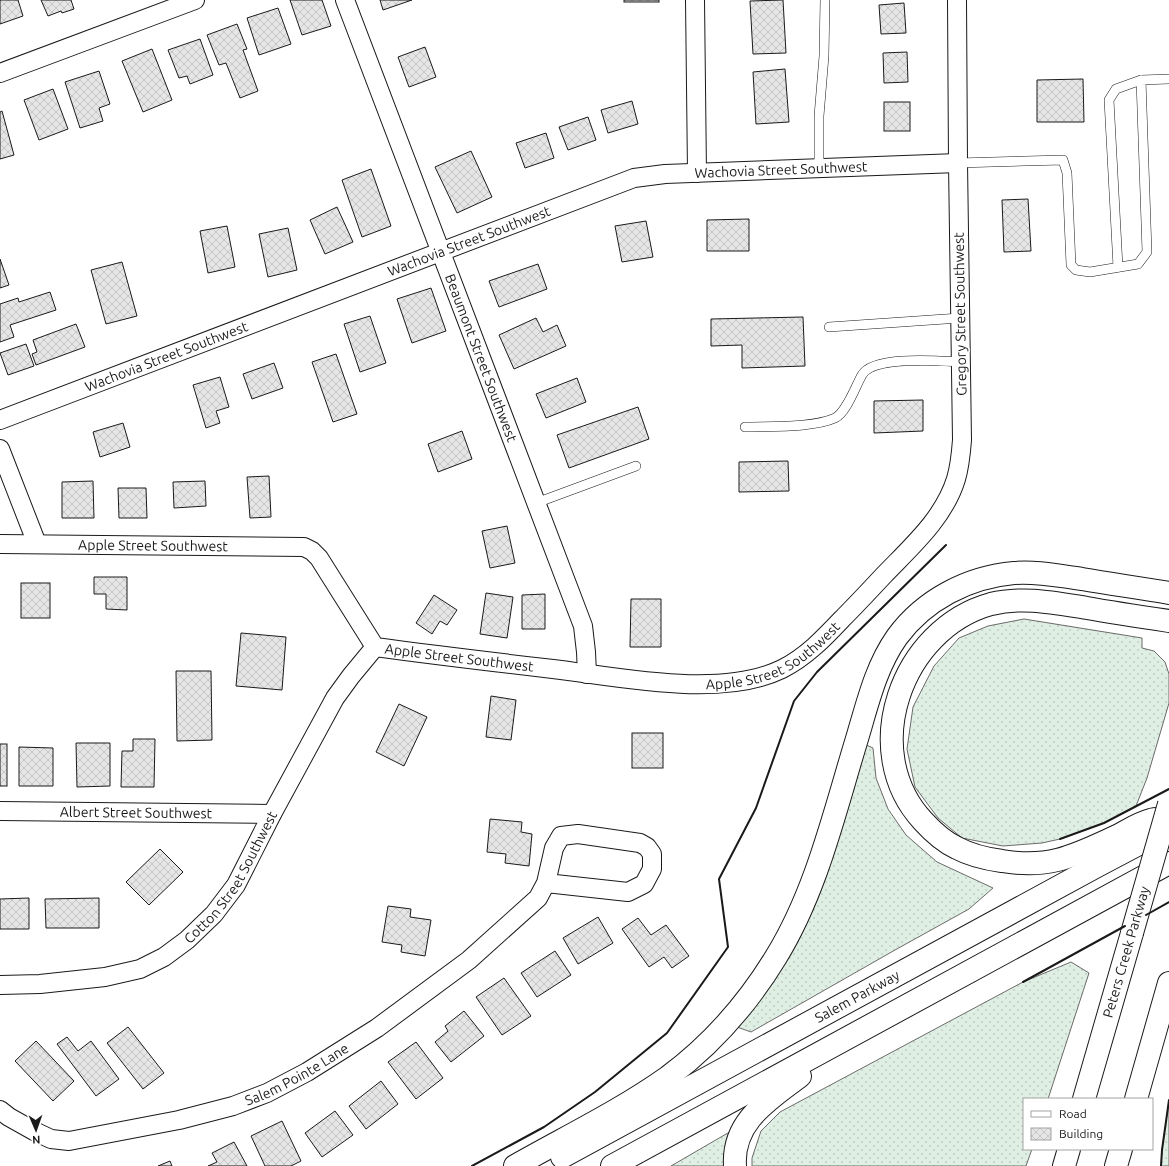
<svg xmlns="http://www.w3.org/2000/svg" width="1169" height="1166" font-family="Ubuntu,sans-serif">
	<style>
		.grass { fill: url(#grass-dots); stroke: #6a6a6a }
		.building { fill: url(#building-cross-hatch); stroke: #1a1a1a }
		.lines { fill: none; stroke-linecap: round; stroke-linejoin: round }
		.service-casing { stroke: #1a1a1a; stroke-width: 10 }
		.minor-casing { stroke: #1a1a1a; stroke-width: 20 }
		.primary-casing { stroke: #1a1a1a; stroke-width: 24 }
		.motorway-casing { stroke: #1a1a1a; stroke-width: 24 }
		.service { stroke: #fff; stroke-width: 9 }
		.minor { stroke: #fff; stroke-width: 18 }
		.primary { stroke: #fff; stroke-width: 22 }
		.motorway { stroke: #fff; stroke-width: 22 }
		.primary-bridge-casing { stroke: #1a1a1a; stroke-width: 24; stroke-linecap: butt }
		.primary-bridge { stroke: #fff; stroke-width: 22 }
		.wall { stroke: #1a1a1a; stroke-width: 2 }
		.labels { text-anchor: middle; stroke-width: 3; stroke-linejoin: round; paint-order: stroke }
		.street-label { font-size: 14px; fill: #1a1a1a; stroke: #fff }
	</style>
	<defs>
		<pattern id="grass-dots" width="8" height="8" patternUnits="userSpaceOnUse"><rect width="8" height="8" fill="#e0efe3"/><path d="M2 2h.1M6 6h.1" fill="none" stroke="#c0ccc2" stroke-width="1.8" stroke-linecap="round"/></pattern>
		<pattern id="building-cross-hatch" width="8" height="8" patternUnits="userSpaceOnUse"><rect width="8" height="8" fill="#e6e6e6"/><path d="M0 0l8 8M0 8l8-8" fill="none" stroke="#c5c5c5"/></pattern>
	</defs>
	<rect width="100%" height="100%" fill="#fff"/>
	<g class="grass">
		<polygon points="1024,619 1142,638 1142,648 1154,651 1165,662 1169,674 1169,703 1147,778 1136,806 1104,823 1060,839 1042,843 1003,846 962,838 938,818 915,787 907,749 913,707 934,666 959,638 988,626"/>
		<polygon points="864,744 873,748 876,778 888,809 906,835 937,862 993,888 969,909 895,950 751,1032 737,1027 758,1002 793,950 818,890"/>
		<polygon points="1071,962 1089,973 1048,1099 1024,1099 1024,1149 1032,1149 1026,1166 752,1166 752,1158 761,1131 780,1112 1023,982"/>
		<polygon points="1169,1100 1169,1166 1161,1166 1162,1150"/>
		<polygon points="733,1130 725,1166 671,1166"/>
	</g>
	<g class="building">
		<polygon points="0,0 18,0 23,16 0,24"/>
		<polygon points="41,0 71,0 74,9 62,13 61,11 48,16"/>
		<polygon points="290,0 322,0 331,26 302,35"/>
		<polygon points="380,0 412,0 383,10"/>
		<rect x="624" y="0" width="35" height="2"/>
		<polygon points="783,0 786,53 753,54 750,1"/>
		<polygon points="904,3 906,33 881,34 879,5"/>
		<polygon points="278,8 291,44 259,55 247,18"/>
		<polygon points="237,24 247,49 243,50 258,91 240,98 226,63 219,65 207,35"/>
		<polygon points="200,39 213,75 190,84 187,76 179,78 168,50"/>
		<polygon points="425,47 436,77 409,87 398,57"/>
		<polygon points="152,49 172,100 143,112 122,61"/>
		<polygon points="907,52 908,82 884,83 883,53"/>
		<polygon points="785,69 789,122 756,124 753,72"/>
		<polygon points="99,71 110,104 99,108 103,121 80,128 65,82"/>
		<polygon points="1083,79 1084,122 1037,122 1037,80"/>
		<polygon points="53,89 68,129 39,140 24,100"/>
		<polygon points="632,101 638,124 608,133 601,110"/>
		<rect x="884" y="102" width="26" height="29"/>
		<polygon points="2,111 14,155 0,159 0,112"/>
		<polygon points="588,117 596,140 568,150 559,127"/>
		<polygon points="546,133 554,158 525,168 516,143"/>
		<polygon points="471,151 492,197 457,213 435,167"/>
		<polygon points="371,169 391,226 362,237 342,180"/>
		<polygon points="1028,199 1031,251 1004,252 1002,200"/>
		<polygon points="337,207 353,242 325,254 310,220"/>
		<polygon points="749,219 749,251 707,251 707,220"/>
		<polygon points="646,221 653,257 622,262 615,226"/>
		<polygon points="227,226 235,267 208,273 200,231"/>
		<polygon points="288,228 297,270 268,277 259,234"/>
		<polygon points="0,259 9,285 0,288"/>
		<polygon points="122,262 137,316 106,324 91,270"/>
		<polygon points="538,264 547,289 499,307 489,281"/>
		<polygon points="431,288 446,331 412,343 397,299"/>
		<polygon points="50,292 56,310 10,325 14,337 0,342 0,304 18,298 19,302"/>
		<polygon points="370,316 386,363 360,372 344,324"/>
		<polygon points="803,317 805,366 742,368 742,345 711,346 711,319"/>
		<polygon points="536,318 543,332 557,325 566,346 514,369 499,335"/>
		<polygon points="76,324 85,347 36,365 32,354 37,352 33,340"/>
		<polygon points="26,344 34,366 8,375 0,353"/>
		<polygon points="336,354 357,414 333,422 312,362"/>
		<polygon points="274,363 283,388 252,399 243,374"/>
		<polygon points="220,377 229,407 216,411 220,423 206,428 193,385"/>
		<polygon points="577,378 586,402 546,418 536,394"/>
		<polygon points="923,400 923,431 874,433 874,401"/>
		<polygon points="638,407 649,439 569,468 557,435"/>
		<polygon points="123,423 130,447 100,457 93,432"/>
		<polygon points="462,431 472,459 438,472 428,444"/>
		<polygon points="788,461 789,491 739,492 739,462"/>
		<polygon points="269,476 271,517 250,518 247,477"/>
		<polygon points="93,481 94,518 62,518 62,482"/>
		<polygon points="205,481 206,506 174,508 173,482"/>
		<polygon points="118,488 146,488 147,518 119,518"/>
		<polygon points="507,526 515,563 490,568 482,531"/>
		<polygon points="94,577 127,577 127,610 106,609 106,594 94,594"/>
		<rect x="21" y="583" width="29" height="35"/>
		<polygon points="486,593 513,597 507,638 480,634"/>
		<polygon points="545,594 545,629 522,629 522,595"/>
		<polygon points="434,595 457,610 447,625 440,621 432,634 416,623"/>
		<polygon points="631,599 661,599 661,647 630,647"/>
		<polygon points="241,633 286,637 282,690 236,686"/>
		<polygon points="176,671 211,671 212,740 177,741"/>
		<polygon points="491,696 516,700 511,740 486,737"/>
		<polygon points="399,704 427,717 404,766 376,752"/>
		<rect x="632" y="733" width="31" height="35"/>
		<polygon points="133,739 155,739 154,787 121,787 122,751 133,751"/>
		<polygon points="76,743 110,743 110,786 77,787"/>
		<rect x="0" y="744" width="7" height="42"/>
		<polygon points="19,747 53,748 53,786 19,786"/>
		<polygon points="490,819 522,822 521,832 532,834 529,866 505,863 506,854 487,852"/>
		<polygon points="160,849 183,872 149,905 126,882"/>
		<polygon points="29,898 29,929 0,929 0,899"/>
		<polygon points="99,898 99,928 46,928 45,899"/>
		<polygon points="388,906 411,909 410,917 431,920 425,956 401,952 402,945 382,942"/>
		<polygon points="598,917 613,943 578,964 563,938"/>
		<polygon points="638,918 651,935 666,925 689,956 672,968 664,957 649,967 622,929"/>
		<polygon points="555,951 571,975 537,997 521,973"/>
		<polygon points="504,978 531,1016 502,1035 476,997"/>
		<polygon points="464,1011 484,1036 451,1062 435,1042 448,1031 445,1026"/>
		<polygon points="128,1027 164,1073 143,1089 107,1043"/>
		<polygon points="67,1037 78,1051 91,1041 119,1079 96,1096 57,1044"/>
		<polygon points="36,1041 74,1081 53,1101 15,1061"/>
		<polygon points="416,1042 443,1078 416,1099 388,1062"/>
		<polygon points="381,1081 398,1104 366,1129 349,1106"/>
		<polygon points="335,1111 353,1135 322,1157 305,1133"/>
		<polygon points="282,1121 301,1161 291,1166 265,1166 251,1136"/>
		<polygon points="234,1142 247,1166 208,1166 217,1162 212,1153"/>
		<polygon points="170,1161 172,1166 158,1166"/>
	</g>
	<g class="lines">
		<defs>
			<g id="service">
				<polyline points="958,163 1063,160 1067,173 1071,265 1076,270 1090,272 1138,264 1147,252 1141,80 1169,79"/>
				<polyline points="819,168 819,116 824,56 825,0"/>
				<polyline points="1118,267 1109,100 1116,89 1141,80"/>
				<polyline points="829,327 960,318"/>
				<path d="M 745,427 C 770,426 813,428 835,418 C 847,412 856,385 862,375 C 873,355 940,361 961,362"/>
				<polyline points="536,503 636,466"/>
			</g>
			<g id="minor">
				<path id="s1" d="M 345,0 L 583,626 L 586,652 L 587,674"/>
				<polyline points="695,0 697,173"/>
				<polyline points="0,73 195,0"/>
				<path id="s2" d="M 0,420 L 634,178 L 665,174 L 958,163"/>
				<polyline points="0,449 37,544"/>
				<path id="s3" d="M 0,544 L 304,547 L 312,551 L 319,558 L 375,647 C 434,655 493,662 553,669 C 619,677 721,699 782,669 C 806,657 824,638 842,619 C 856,605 870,590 884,575 C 912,546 944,518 956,479 C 960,466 961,453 962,440 L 958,163 L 957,0"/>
				<path id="s4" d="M 0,811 L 272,814"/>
				<path id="s5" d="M 0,985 L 40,984 L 105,977 L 140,969 L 164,957 L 187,940 L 214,914 L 236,885 L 272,814 L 335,698 L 351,676 L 375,647"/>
				<path id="s6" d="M 0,1110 L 9,1117 L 34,1131 L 51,1139 L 69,1141 L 179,1120 L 233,1106 L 267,1093 L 307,1072 L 377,1028 L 469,960 L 538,898 L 546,883 L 554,848 L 561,836 L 578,834 L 640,843 L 647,847 L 652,854 L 652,869 L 644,884 L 628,892 L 546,883"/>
			</g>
			<g id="primary">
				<polyline points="1084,1099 1132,933"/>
				<polyline points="1136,1099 1169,983"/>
				<polyline points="1064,1166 1069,1149"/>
				<polyline points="1116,1166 1121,1149"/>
			</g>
			<g id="motorway">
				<path d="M 1169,621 C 1142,617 1115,613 1087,608 C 1055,603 1023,596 991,604 C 901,629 858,751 923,821 C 933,832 944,842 957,848 C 970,855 987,859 1002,861 C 1049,869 1074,856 1115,837 C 1127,831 1139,823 1151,820 C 1156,818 1163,819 1169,819"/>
				<path id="s7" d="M 562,1157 L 1097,866 L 1169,828"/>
				<path d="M 515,1166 C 566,1137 620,1111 668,1077 C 711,1045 748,1003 776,957 C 816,892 834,814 856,742 C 867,706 875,668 897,637 C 924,600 968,577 1014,573 C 1037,571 1059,576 1082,579 C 1111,584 1140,588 1169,593"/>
				<polyline points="612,1166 1169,863"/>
				<path d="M 735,1166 C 732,1121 769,1100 800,1076"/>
			</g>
		</defs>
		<use href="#service" class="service-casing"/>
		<use href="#minor" class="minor-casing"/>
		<use href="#primary" class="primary-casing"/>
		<use href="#motorway" class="motorway-casing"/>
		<use href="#service" class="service"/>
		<use href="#minor" class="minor"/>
		<use href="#primary" class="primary"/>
		<use href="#motorway" class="motorway"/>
		<defs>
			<polyline id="primary-bridge" points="1132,933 1169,804"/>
		</defs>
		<use href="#primary-bridge" class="primary-bridge-casing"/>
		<use href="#primary-bridge" class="primary-bridge"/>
		<g class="wall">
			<polyline points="1060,839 1104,823 1169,789"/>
			<polyline points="1146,915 1169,902"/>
			<polyline points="1023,982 1125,926"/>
			<polyline points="472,1166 544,1127 595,1092 667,1033 728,947 719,879 756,808 794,701 817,672 946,545"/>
			<polyline points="1161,1166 1162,1150 1169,1100"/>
		</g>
	</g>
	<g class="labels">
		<g class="street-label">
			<text dy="5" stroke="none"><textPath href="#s2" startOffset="826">Wachovia Street Southwest</textPath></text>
			<text dy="5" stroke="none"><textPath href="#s2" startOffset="502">Wachovia Street Southwest</textPath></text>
			<text transform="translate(960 314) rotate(-91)" y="5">Gregory Street Southwest</text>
			<text dy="5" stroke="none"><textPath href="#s2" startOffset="178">Wachovia Street Southwest</textPath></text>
			<text dy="5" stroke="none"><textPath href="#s1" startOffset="383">Beaumont Street Southwest</textPath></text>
			<text dy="5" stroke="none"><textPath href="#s3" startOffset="153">Apple Street Southwest</textPath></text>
			<text dy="5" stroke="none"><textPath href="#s3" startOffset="836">Apple Street Southwest</textPath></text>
			<text dy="5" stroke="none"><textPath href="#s3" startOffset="513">Apple Street Southwest</textPath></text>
			<text dy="5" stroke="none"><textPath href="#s4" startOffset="136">Albert Street Southwest</textPath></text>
			<text dy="5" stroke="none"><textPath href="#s5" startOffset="274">Cotton Street Southwest</textPath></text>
			<text transform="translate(1126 952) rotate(-74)" y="5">Peters Creek Parkway</text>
			<text dy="5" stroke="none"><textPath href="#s7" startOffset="336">Salem Parkway</textPath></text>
			<text dy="5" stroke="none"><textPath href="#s6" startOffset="316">Salem Pointe Lane</textPath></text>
		</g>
	</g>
	<rect x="1023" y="1098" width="130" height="52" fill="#ffffff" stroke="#a3a3a3"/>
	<rect x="1031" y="1111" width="20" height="6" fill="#ffffff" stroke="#a3a3a3"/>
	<text x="1059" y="1118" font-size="12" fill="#1a1a1a">Road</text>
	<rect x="1031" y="1128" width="20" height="12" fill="url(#building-cross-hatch)" stroke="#a3a3a3"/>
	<text x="1059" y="1138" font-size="12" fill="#1a1a1a">Building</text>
	<g transform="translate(36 1130) rotate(178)" stroke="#ffffff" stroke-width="3" paint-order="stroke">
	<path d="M0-3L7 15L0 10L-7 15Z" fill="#1a1a1a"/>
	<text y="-6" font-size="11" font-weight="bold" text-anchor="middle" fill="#1a1a1a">N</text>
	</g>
</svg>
